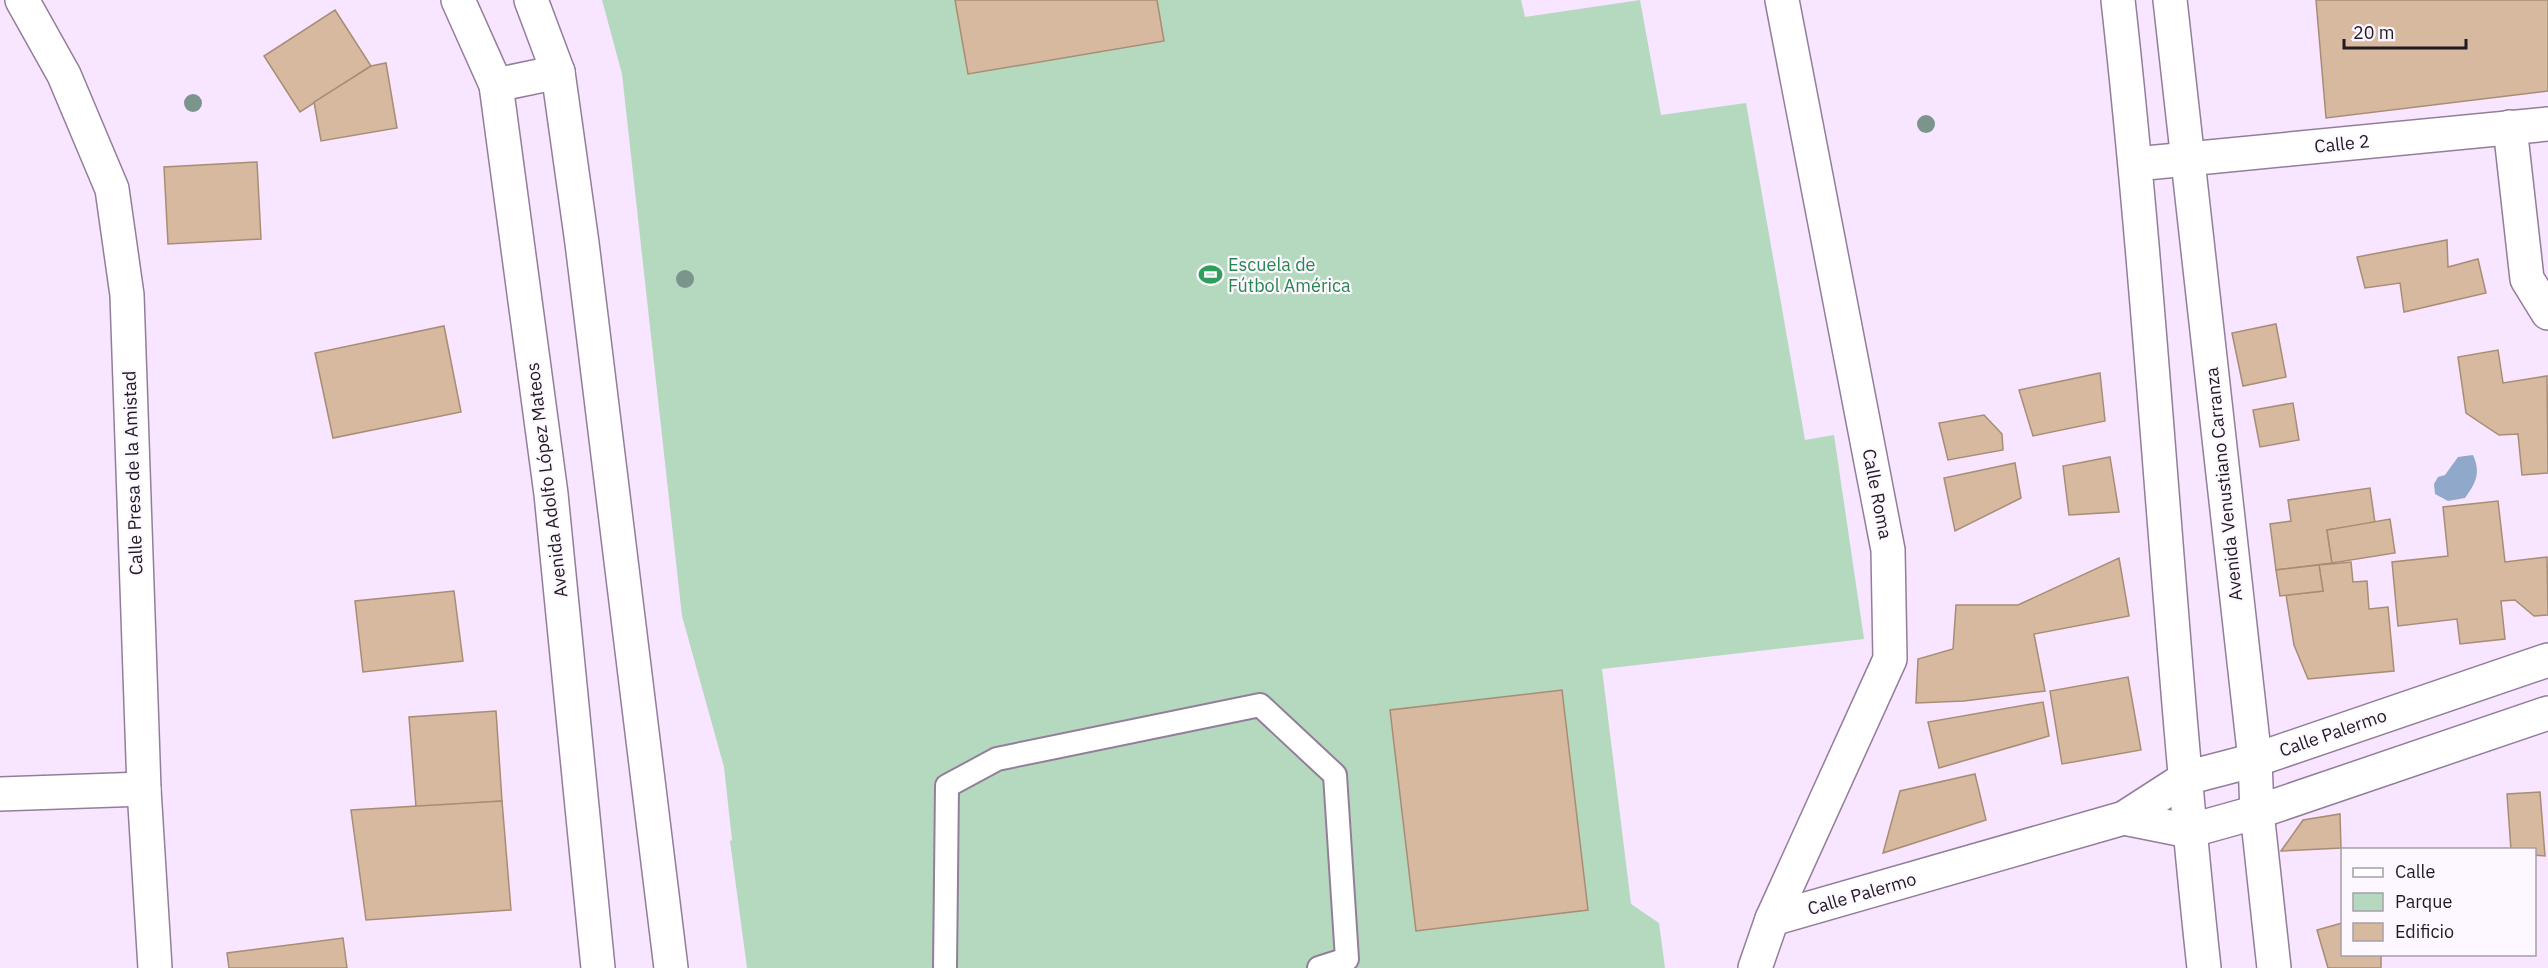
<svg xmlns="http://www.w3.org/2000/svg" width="2548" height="968" font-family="'IBM Plex Sans',sans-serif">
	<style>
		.green { fill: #b4d9be }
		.water { fill: #90a9cb }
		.building { fill: #d6b99f; stroke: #a88d74; stroke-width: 1.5 }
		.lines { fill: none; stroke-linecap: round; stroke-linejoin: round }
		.service-casing { stroke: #937e9a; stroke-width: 26 }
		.minor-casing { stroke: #937e9a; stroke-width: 36 }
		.tertiary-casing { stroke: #937e9a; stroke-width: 36 }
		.secondary-casing { stroke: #937e9a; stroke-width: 36 }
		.service { stroke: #fff; stroke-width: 22 }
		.minor { stroke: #fff; stroke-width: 33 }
		.tertiary { stroke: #fff; stroke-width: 33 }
		.secondary { stroke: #fff; stroke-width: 33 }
		.tree { fill: #7b958d }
		.labels { text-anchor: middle; stroke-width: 4.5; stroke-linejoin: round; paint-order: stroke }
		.street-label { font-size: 18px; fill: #211924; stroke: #fdf8ff }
		.leisure-label { font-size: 18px; fill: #27864d; stroke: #fdf8ff; text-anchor: start }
	</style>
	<rect width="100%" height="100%" fill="#f8e5ff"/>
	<polygon class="green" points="602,0 1521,0 1525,17 1640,0 1661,115 1746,103 1805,440 1834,435 1864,639 1602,669 1631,904 1659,923 1665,968 747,968 730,841 732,840 724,767 682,616 622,74"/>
	<path class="water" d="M 2473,455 C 2481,473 2476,483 2465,498 L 2448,501 L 2435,494 L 2434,484 L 2438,477 L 2445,475 L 2458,457 Z"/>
	<g class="building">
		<polygon points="955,0 1157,0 1164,41 968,74"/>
		<polygon points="2316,0 2548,0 2548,91 2326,118"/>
		<polygon points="335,10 371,66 300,112 264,56"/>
		<polygon points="386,63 397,128 321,141 314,102 371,66"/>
		<polygon points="257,162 261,239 168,244 164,167"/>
		<polygon points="2447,240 2448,267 2478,259 2486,293 2404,312 2400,283 2365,288 2357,257"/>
		<polygon points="2276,324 2286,377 2243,386 2232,333"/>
		<polygon points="444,326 461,412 333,438 315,353"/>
		<polygon points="2498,350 2503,383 2547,376 2548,473 2522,475 2518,434 2499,435 2466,413 2458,357"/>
		<polygon points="2100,373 2105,421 2033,436 2019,390"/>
		<polygon points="2293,403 2299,440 2260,447 2253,410"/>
		<polygon points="1984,415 2002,434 2003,450 1948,460 1939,423"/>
		<polygon points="2110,457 2119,512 2069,515 2063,466"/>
		<polygon points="2015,463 2021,498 1955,531 1944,478"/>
		<polygon points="2370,488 2375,523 2327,530 2332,563 2276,570 2270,524 2291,521 2288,500"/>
		<polygon points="2498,501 2505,562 2547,557 2548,615 2534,616 2515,600 2501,601 2505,639 2460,644 2457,619 2398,626 2392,562 2448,556 2443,507"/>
		<polygon points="2390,519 2395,553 2332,563 2327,530"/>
		<polygon points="2119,558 2129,616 2034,634 2045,691 1964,701 1916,703 1918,659 1953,649 1956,605 2018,605"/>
		<polygon points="2351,562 2353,582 2367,581 2369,609 2388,607 2394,671 2308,679 2294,645 2286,595 2323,591 2319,565"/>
		<polygon points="2319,565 2323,591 2280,596 2276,570"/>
		<polygon points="454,591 463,661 363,672 355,601"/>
		<polygon points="2128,677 2141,750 2062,764 2050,691"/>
		<polygon points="1562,690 1588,910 1416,931 1390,710"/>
		<polygon points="2043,702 2049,736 1939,768 1928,722"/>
		<polygon points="496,711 502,801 416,807 409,717"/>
		<polygon points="1975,774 1986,820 1883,853 1900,791"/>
		<polygon points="2540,792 2545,856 2534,855 2534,850 2511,850 2507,794"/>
		<polygon points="502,801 511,910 366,920 351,810"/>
		<polygon points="2340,814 2341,848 2281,851 2303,820"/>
		<polygon points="2342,923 2342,954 2381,954 2381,968 2328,968 2317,930"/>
		<polygon points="343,938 347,968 229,968 227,953"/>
	</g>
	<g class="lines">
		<defs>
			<polyline id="service" points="945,968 947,786 997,759 1260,705 1335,775 1347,959 1319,968"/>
			<g id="minor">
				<polyline points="22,0 64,75 112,189 127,295 144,789 155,968"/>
				<path d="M 2118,0 C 2154,322 2169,646 2204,968"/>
				<polyline points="2170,0 2255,760 2257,812 2274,968"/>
				<polyline points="2510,127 2527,279 2548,313"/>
				<polyline points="2136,164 2548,124"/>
				<polyline points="0,794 144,789"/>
				<polyline points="2124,818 2189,831 2257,812 2548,713"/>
				<polyline points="1772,919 2124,818 2186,778 2255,760 2548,660"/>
				<polyline points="1755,968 1772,919 1890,659 1888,550 1782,0"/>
			</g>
			<polyline id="tertiary" points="496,85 558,72"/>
			<g id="secondary">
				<polyline points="458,0 496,85 551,494 598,968"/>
				<polyline points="531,0 558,72 582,243 671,968"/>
			</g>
		</defs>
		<use href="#service" class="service-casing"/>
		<use href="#minor" class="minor-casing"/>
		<use href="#tertiary" class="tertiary-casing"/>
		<use href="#secondary" class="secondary-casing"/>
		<use href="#service" class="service"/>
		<use href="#minor" class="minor"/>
		<use href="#tertiary" class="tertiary"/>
		<use href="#secondary" class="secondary"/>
	</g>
	<g class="tree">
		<circle cx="193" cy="103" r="9"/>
		<circle cx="1926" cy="124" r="9"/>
		<circle cx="685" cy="279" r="9"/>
	</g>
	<defs>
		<symbol id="stadium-bare" viewBox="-9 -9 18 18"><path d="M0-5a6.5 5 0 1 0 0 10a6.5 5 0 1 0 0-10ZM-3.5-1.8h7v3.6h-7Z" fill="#2e9e5b" stroke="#fdf8ff" stroke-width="2.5" paint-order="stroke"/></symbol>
	</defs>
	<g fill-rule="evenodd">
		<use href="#stadium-bare" x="1194" y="258" width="33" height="33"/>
	</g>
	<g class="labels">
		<g class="street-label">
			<text transform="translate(2342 144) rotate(-6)" y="6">Calle 2</text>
			<text transform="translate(133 473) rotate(-92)" y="6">Calle Presa de la Amistad</text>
			<text transform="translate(547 480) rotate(-97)" y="6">Avenida Adolfo López Mateos</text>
			<text transform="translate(2224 484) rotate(-96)" y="6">Avenida Venustiano Carranza</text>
			<text transform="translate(1877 494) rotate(79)" y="6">Calle Roma</text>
			<text transform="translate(2333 733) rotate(-19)" y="6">Calle Palermo</text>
			<text transform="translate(1862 894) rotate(-16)" y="6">Calle Palermo</text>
		</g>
		<g class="leisure-label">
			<text x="1228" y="271">Escuela de<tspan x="1228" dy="21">Fútbol América</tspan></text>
		</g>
	</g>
	<rect x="2341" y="848" width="195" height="108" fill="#fdf8ff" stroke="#a59fa7" stroke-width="1.5"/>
	<rect x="2353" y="868" width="30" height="9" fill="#ffffff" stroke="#a59fa7" stroke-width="1.5"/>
	<text x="2395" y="878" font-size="18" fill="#211924">Calle</text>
	<rect x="2353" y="893" width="30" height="18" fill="#b4d9be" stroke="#a59fa7" stroke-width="1.5"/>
	<text x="2395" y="908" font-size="18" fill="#211924">Parque</text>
	<rect x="2353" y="923" width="30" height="18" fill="#d6b99f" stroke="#a59fa7" stroke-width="1.5"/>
	<text x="2395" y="938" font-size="18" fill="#211924">Edificio</text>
	<path d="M2344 39v9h122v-9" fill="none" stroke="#211924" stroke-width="3"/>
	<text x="2353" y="39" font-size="18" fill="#211924" stroke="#fdf8ff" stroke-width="4.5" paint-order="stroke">20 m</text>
</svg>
